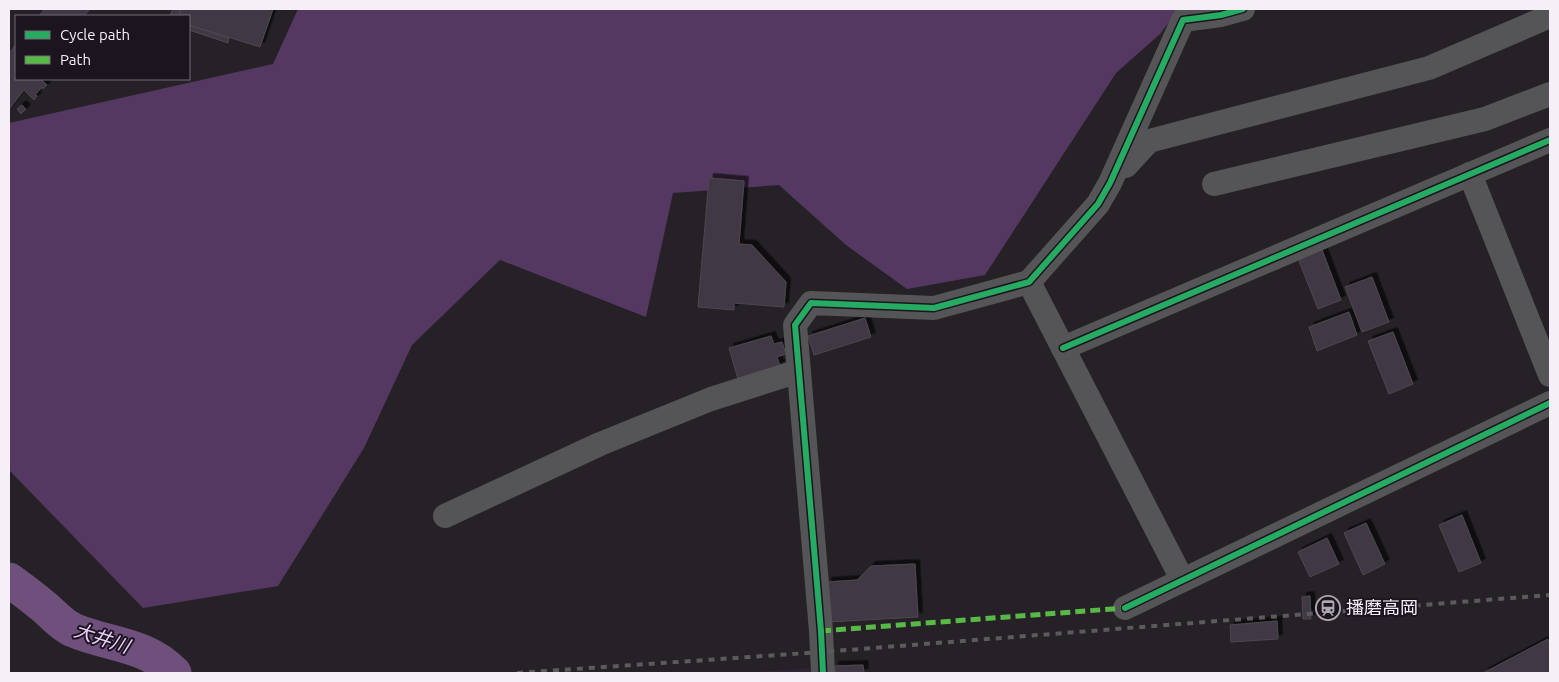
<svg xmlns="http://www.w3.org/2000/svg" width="1559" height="682" font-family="Ubuntu,'Noto Sans JP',sans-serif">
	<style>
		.built { fill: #2f2433 }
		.forest { fill: #553861 }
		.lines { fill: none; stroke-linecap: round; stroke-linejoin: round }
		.river { stroke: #6f4f7c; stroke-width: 35 }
		.building { fill: #403944; stroke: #4c484e; filter: url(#shadow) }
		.minor { stroke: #555456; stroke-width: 24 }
		.rail { stroke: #5c5a5d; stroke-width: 4; stroke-dasharray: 6 6; stroke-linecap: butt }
		.quiet { stroke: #58b947; stroke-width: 5; stroke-dasharray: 10 5; stroke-linecap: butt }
		.cycleway-casing { stroke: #1c1520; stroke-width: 9 }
		.cycleway { stroke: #26ab63; stroke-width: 6 }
		.labels { text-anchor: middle; stroke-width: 4; stroke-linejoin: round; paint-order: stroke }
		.poi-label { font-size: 18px; fill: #f5f0f8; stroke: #1c1520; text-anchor: start }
		.water-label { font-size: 19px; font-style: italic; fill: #edcefb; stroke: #1c1520 }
	</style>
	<defs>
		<filter id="shadow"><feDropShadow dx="4.5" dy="-4.5" stdDeviation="0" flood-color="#0009"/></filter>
	</defs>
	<rect width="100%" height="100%" fill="#252127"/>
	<polygon class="built" points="812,668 812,673 739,673"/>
	<polygon class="forest" points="298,9 1179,9 1160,34 1116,73 985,275 907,289 846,245 779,185 673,193 646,317 500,260 412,345 364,448 278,586 143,608 9,470 9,123 273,64"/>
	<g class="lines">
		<path class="river" d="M 9,580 C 20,588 32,597 43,606 C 53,614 60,624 73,630 C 108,645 145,643 174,673"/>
	</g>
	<g class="building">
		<polygon points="45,9 90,9 84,16 39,16"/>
		<polygon points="173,9 181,9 178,16 170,16"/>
		<polygon points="181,9 273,9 260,47 189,25 189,16 179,16"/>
		<polygon points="189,25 229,38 228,43 189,30"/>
		<polygon points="16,44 16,79 41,79 47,85 43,89 42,87 35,95 37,96 34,100 24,90 9,109 9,54"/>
		<polygon points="22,105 26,109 21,114 17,109"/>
		<polygon points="709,178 744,181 739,244 752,245 786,282 784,307 734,303 734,310 698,307"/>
		<polygon points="1321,247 1341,300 1318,309 1297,256"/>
		<polygon points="1372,277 1389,322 1362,332 1345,287"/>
		<polygon points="1349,312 1357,335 1317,351 1309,327"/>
		<polygon points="865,318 871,337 814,355 808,336"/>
		<polygon points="1393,332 1413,384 1389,394 1368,341"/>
		<polygon points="771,336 774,344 782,342 786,354 777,357 780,366 738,379 729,348"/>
		<polygon points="1462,515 1481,563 1459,572 1439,525"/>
		<polygon points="1366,523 1385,564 1363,575 1344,533"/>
		<polygon points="1327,538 1339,564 1310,577 1298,552"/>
		<polygon points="915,564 918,617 829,622 827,582 857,580 871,566"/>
		<polygon points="1310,596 1311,619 1303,619 1302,597"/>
		<polygon points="1277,621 1278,639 1231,642 1230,625"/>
		<polygon points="1548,639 1550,644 1550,673 1483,673"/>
		<polygon points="863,665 864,673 835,673 834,666"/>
	</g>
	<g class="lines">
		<g class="minor">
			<polyline points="1126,166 1149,141 1429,68 1550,16"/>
			<polyline points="1470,174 1550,375"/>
			<polyline points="1214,184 1485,119 1550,94"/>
			<polyline points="1029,282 1182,579"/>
			<polyline points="1063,348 1550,140"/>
			<polyline points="445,516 600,444 711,399 799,371"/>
			<polyline points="1125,608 1550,403"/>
			<polyline points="823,673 821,631 795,325 811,303 934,308 1029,282 1098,204 1110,183 1183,20 1221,15 1243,9"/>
		</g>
		<polyline class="rail" points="517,673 822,652 1550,595"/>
		<polyline class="quiet" points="821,631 1125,608"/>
		<defs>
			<g id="cycleway">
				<polyline points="1063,348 1550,140"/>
				<polyline points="1125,608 1550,403"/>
				<polyline points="823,673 821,631 795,325 811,303 934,308 1029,282 1098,204 1110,183 1183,20 1221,15 1243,9"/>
			</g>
		</defs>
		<use href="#cycleway" class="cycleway-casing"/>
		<use href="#cycleway" class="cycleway"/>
	</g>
	<defs>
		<symbol id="station-ring" viewBox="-11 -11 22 22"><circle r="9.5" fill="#1c1520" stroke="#aca8af" stroke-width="1.5"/><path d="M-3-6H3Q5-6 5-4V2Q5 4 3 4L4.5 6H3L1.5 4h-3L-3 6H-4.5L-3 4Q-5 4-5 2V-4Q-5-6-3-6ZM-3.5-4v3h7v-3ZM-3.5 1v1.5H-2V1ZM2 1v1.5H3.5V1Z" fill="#aca8af"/></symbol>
	</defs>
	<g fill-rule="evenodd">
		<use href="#station-ring" x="1314" y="594" width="28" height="28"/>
	</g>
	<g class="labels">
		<g class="poi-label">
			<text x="1346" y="614">播磨高岡</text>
		</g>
		<g class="water-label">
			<text transform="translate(102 638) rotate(18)" y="7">大井川</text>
		</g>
	</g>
	<rect width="1559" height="682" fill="none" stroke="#f5f0f8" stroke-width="20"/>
	<rect x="15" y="15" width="175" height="65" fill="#1c1520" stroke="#736d76"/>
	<rect x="25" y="31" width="25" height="8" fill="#26ab63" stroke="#736d76"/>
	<text x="60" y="40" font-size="15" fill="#f5f0f8">Cycle path</text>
	<rect x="25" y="56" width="25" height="8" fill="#58b947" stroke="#736d76"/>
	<text x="60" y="65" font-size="15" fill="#f5f0f8">Path</text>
</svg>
